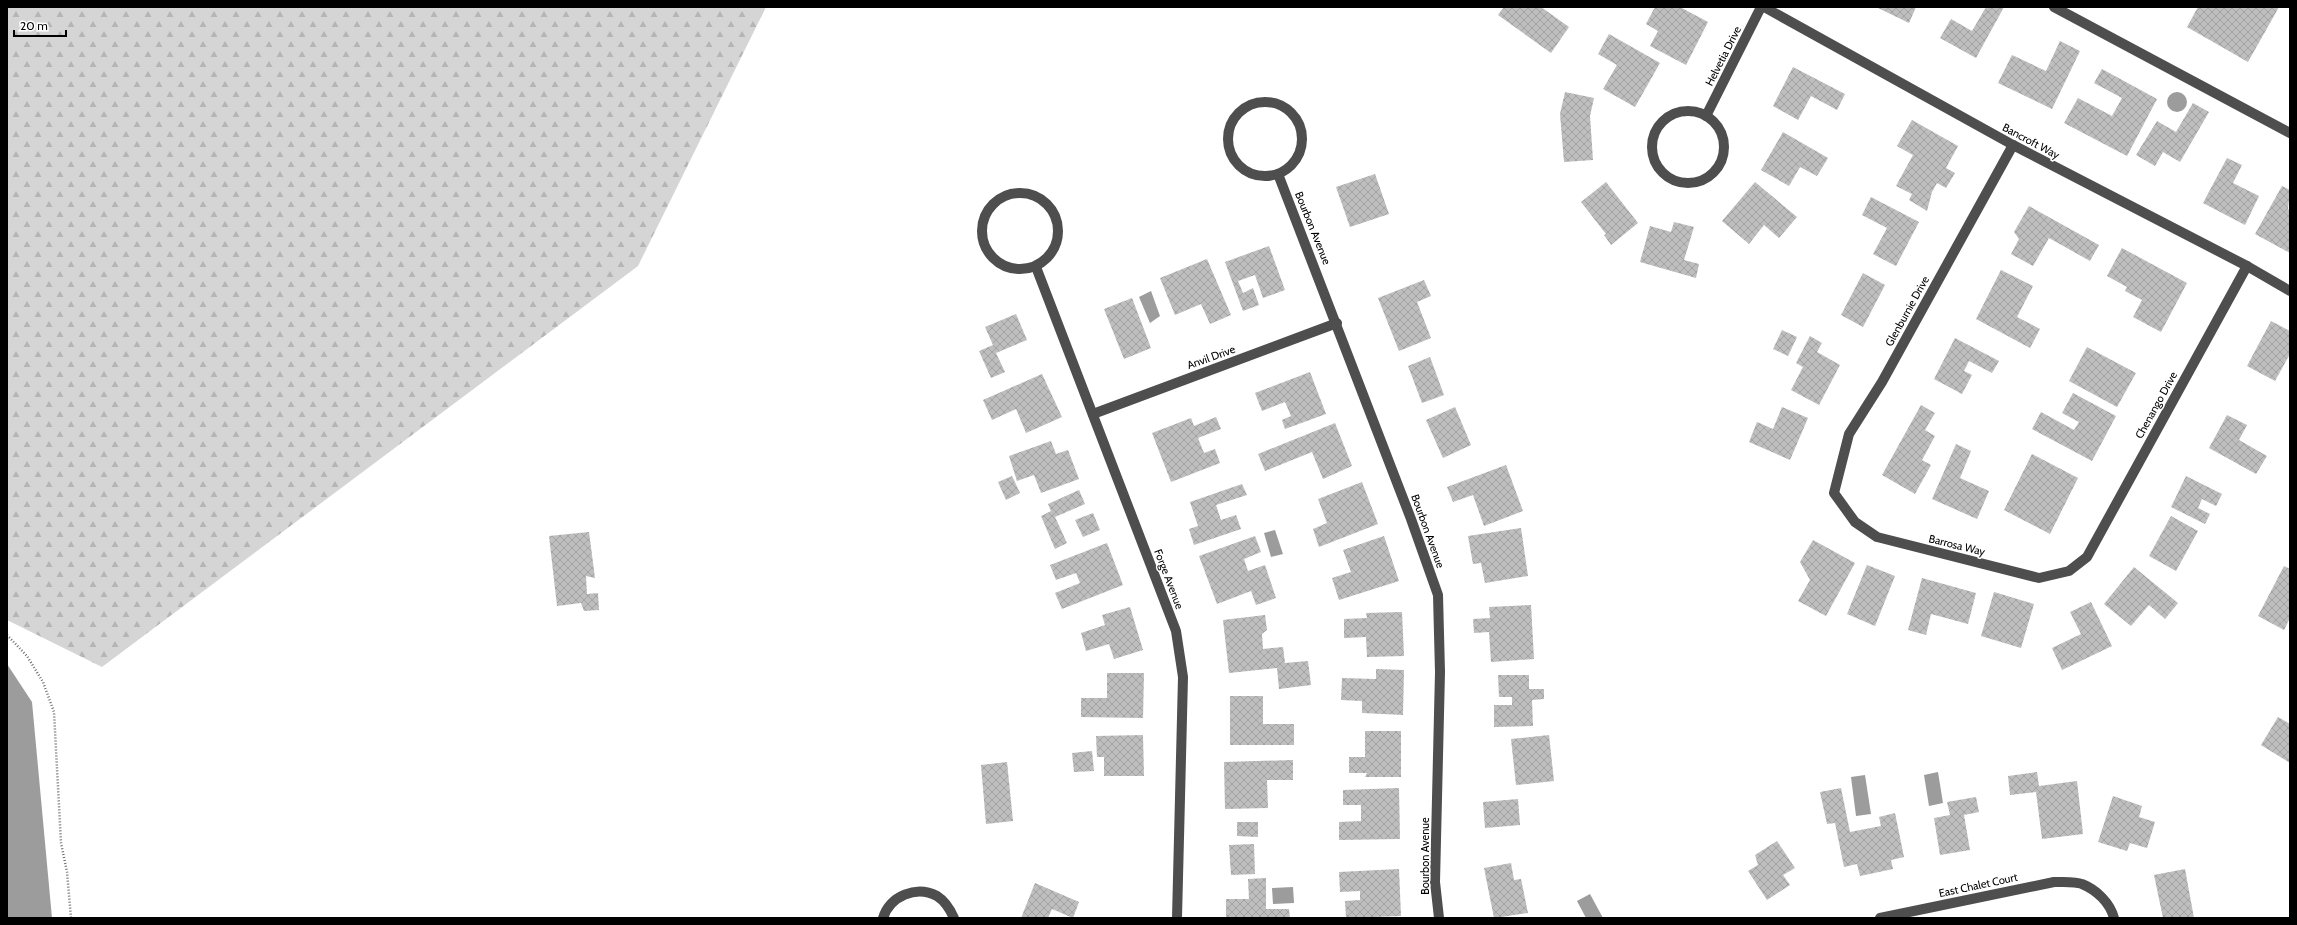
<svg xmlns="http://www.w3.org/2000/svg" width="2297" height="925" font-family="Cabin,sans-serif">
	<style>
		.forest { fill: url(#forest-firs) }
		.water { fill: #9c9c9c }
		.building { fill: url(#building-cross-hatch) }
		.lines { fill: none; stroke-linecap: round; stroke-linejoin: round }
		.path { stroke: #707070; stroke-width: 2.5; stroke-dasharray: 1 2; stroke-linecap: butt }
		.minor { stroke: #4e4e4e; stroke-width: 10 }
		.labels { text-anchor: middle; stroke-width: 3; stroke-linejoin: round; paint-order: stroke }
		.street-label { font-size: 11px; fill: #000; stroke: #fff }
	</style>
	<defs>
		<pattern id="forest-firs" width="22" height="20" patternUnits="userSpaceOnUse"><rect width="22" height="20" fill="#d5d5d5"/><path d="M5 1l3.5 6h-7zM16 11l3.5 6h-7z" fill="#b5b5b5"/></pattern>
		<pattern id="building-cross-hatch" width="8" height="8" patternUnits="userSpaceOnUse"><rect width="8" height="8" fill="#bebebe"/><path d="M0 0l8 8M0 8l8-8" fill="none" stroke="#a2a2a2"/></pattern>
	</defs>
	<rect width="100%" height="100%" fill="#fff"/>
	<polygon class="forest" points="7,7 766,7 638,266 102,667 7,620"/>
	<g class="water">
		<circle cx="2177" cy="102" r="10"/>
		<polygon points="1151,291 1160,316 1150,323 1139,297"/>
		<polygon points="1275,530 1283,554 1271,557 1264,533"/>
		<polygon points="7,664 32,702 52,918 7,918"/>
		<polygon points="1938,772 1943,803 1929,806 1924,775"/>
		<polygon points="1865,775 1871,814 1856,816 1851,777"/>
		<polygon points="1293,887 1294,903 1273,904 1272,888"/>
		<polygon points="1590,894 1603,918 1586,918 1577,901"/>
	</g>
	<g class="building">
		<polygon points="1504,7 1541,7 1569,27 1551,53 1498,15"/>
		<polygon points="1655,7 1680,7 1708,22 1686,65 1650,46 1658,31 1646,24"/>
		<polygon points="1876,7 1916,7 1909,23"/>
		<polygon points="1986,7 2004,7 1976,58 1940,38 1951,19 1972,31"/>
		<polygon points="2198,7 2279,7 2248,62 2187,27"/>
		<polygon points="1609,34 1660,63 1635,107 1603,89 1617,65 1598,54"/>
		<polygon points="2060,41 2080,51 2052,109 1998,83 2012,55 2046,71"/>
		<polygon points="1793,67 1845,94 1837,110 1811,96 1798,120 1773,106"/>
		<polygon points="2102,69 2157,99 2127,156 2064,123 2078,98 2112,116 2122,98 2094,83"/>
		<polygon points="1565,92 1594,98 1590,116 1593,160 1564,162 1560,114"/>
		<polygon points="2193,103 2209,112 2180,162 2163,152 2155,166 2136,155 2157,121 2176,132"/>
		<polygon points="1912,120 1958,146 1946,168 1955,173 1946,188 1937,183 1932,192 1927,211 1909,200 1912,194 1896,186 1913,155 1897,146"/>
		<polygon points="1783,132 1828,158 1817,176 1800,167 1789,186 1761,170"/>
		<polygon points="2227,158 2242,165 2233,183 2259,196 2245,225 2203,203"/>
		<polygon points="1375,174 1389,214 1350,227 1336,187"/>
		<polygon points="1606,182 1638,223 1611,245 1604,235 1606,234 1581,202"/>
		<polygon points="1755,182 1797,217 1779,238 1764,225 1749,244 1722,221"/>
		<polygon points="2282,186 2290,190 2288,209 2290,210 2290,253 2255,234"/>
		<polygon points="1871,197 1919,222 1896,266 1873,254 1887,228 1862,215"/>
		<polygon points="2029,206 2099,245 2090,261 2049,238 2033,266 2011,254 2019,239 2014,232"/>
		<polygon points="1674,222 1694,227 1684,260 1699,264 1696,278 1640,262 1650,226 1671,232"/>
		<polygon points="1269,246 1285,290 1263,298 1255,275 1238,281 1243,293 1253,288 1259,305 1243,311 1225,262"/>
		<polygon points="2122,248 2187,283 2161,332 2133,317 2142,300 2125,291 2127,287 2107,276"/>
		<polygon points="1207,259 1231,315 1210,324 1201,304 1175,315 1160,278"/>
		<polygon points="2001,270 2033,286 2017,317 2040,329 2030,348 1976,319"/>
		<polygon points="1863,273 1885,285 1863,327 1841,315"/>
		<polygon points="1424,280 1431,296 1417,302 1431,338 1399,351 1378,298"/>
		<polygon points="1132,298 1151,348 1124,359 1104,309"/>
		<polygon points="1016,314 1027,340 996,353 1005,372 991,378 979,351 993,345 985,327"/>
		<polygon points="2271,321 2290,331 2290,354 2275,381 2247,366"/>
		<polygon points="1782,330 1797,337 1788,356 1773,349"/>
		<polygon points="1810,336 1822,343 1817,352 1840,365 1819,405 1791,390 1803,367 1796,363"/>
		<polygon points="1955,338 1999,361 1992,373 1969,361 1964,371 1972,375 1962,394 1934,379"/>
		<polygon points="2087,347 2136,373 2117,407 2069,381"/>
		<polygon points="1430,357 1444,395 1422,403 1408,366"/>
		<polygon points="1310,372 1326,414 1285,429 1282,420 1291,416 1285,402 1262,411 1255,393"/>
		<polygon points="1042,374 1062,417 1026,433 1016,409 992,420 983,400"/>
		<polygon points="2073,393 2116,416 2092,461 2032,429 2041,412 2074,430 2079,422 2062,413"/>
		<polygon points="1921,405 1935,413 1925,430 1935,436 1922,460 1931,465 1915,494 1882,475"/>
		<polygon points="1455,407 1471,445 1443,458 1426,420"/>
		<polygon points="1782,407 1808,418 1790,460 1749,442 1757,422 1773,429"/>
		<polygon points="2227,415 2247,425 2239,440 2267,456 2256,474 2209,448"/>
		<polygon points="1216,417 1221,429 1198,438 1204,453 1215,449 1220,463 1171,482 1152,433 1191,418 1194,426"/>
		<polygon points="1335,423 1352,466 1323,479 1312,452 1265,471 1258,454"/>
		<polygon points="1051,441 1056,454 1068,450 1079,479 1041,493 1034,475 1017,481 1009,456"/>
		<polygon points="1956,444 1971,451 1960,478 1989,491 1977,519 1932,499"/>
		<polygon points="2032,454 2078,478 2050,534 2004,510"/>
		<polygon points="1506,465 1523,511 1484,526 1473,495 1453,502 1447,487"/>
		<polygon points="1012,476 1020,493 1006,500 998,482"/>
		<polygon points="2186,476 2222,494 2216,506 2202,499 2198,508 2210,514 2205,524 2171,507"/>
		<polygon points="1362,482 1378,524 1319,547 1313,529 1327,523 1318,499"/>
		<polygon points="1242,484 1247,495 1216,505 1221,520 1236,515 1241,529 1194,545 1189,529 1198,526 1190,502"/>
		<polygon points="1079,490 1085,504 1055,517 1067,543 1055,549 1041,516 1051,511 1048,504"/>
		<polygon points="1093,513 1100,530 1083,537 1075,520"/>
		<polygon points="2171,516 2198,531 2176,571 2149,556"/>
		<polygon points="1521,528 1528,576 1485,583 1481,563 1473,564 1468,536"/>
		<polygon points="589,532 595,578 586,576 587,594 598,593 599,610 584,611 581,603 557,606 549,536"/>
		<polygon points="1255,536 1261,552 1244,559 1248,571 1265,565 1276,598 1256,605 1251,591 1217,604 1199,556"/>
		<polygon points="1384,536 1399,581 1339,600 1332,578 1351,572 1343,550"/>
		<polygon points="1813,540 1855,563 1826,616 1798,601 1810,580 1800,562"/>
		<polygon points="1107,543 1123,585 1062,609 1055,593 1080,583 1076,573 1056,580 1050,565"/>
		<polygon points="1867,565 1895,576 1875,626 1847,614"/>
		<polygon points="2284,566 2290,569 2290,618 2284,630 2258,616"/>
		<polygon points="2134,567 2178,603 2165,619 2149,605 2131,626 2104,604"/>
		<polygon points="1922,578 1976,593 1968,624 1931,614 1926,635 1908,630"/>
		<polygon points="1994,592 2034,604 2021,648 1981,636"/>
		<polygon points="2091,602 2112,646 2062,670 2052,648 2081,634 2070,612"/>
		<polygon points="1531,605 1534,659 1491,662 1489,632 1474,633 1473,619 1490,618 1489,607"/>
		<polygon points="1130,607 1143,650 1114,659 1109,644 1086,651 1081,633 1105,625 1102,615"/>
		<polygon points="1402,612 1404,656 1367,657 1366,637 1344,638 1344,619 1367,618 1366,613"/>
		<polygon points="1265,615 1267,630 1262,634 1263,649 1283,647 1285,663 1308,661 1311,685 1279,689 1277,668 1229,673 1223,620"/>
		<polygon points="1376,669 1404,670 1403,715 1362,713 1362,701 1341,700 1342,678 1376,679"/>
		<polygon points="1107,673 1144,673 1143,718 1081,717 1081,698 1107,698"/>
		<polygon points="1498,675 1529,675 1529,689 1544,689 1544,699 1532,700 1533,726 1494,727 1494,705 1512,705 1512,697 1499,697"/>
		<polygon points="1230,696 1263,696 1263,724 1294,724 1294,745 1230,745"/>
		<polygon points="2278,717 2290,724 2290,763 2261,745"/>
		<polygon points="1365,731 1401,731 1401,777 1365,777 1367,773 1349,773 1349,757 1365,757"/>
		<polygon points="1143,735 1144,776 1104,776 1104,757 1097,757 1096,736"/>
		<polygon points="1549,735 1554,781 1516,785 1511,739"/>
		<polygon points="1092,751 1094,771 1074,772 1072,753"/>
		<polygon points="1293,760 1293,780 1267,780 1268,808 1225,809 1224,762"/>
		<polygon points="1007,762 1013,821 986,824 981,765"/>
		<polygon points="2037,772 2039,786 2077,781 2083,834 2042,839 2036,792 2010,795 2008,776"/>
		<polygon points="1399,788 1400,839 1339,840 1339,822 1361,821 1361,805 1343,805 1343,790"/>
		<polygon points="1841,788 1850,832 1881,826 1879,817 1895,813 1904,857 1891,860 1893,869 1860,876 1857,864 1844,867 1835,823 1827,824 1820,792"/>
		<polygon points="2113,796 2142,806 2139,817 2155,822 2147,848 2130,843 2127,851 2098,842"/>
		<polygon points="1976,797 1979,812 1964,815 1970,850 1940,855 1934,818 1950,815 1947,802"/>
		<polygon points="1518,799 1520,825 1485,828 1483,802"/>
		<polygon points="1237,822 1258,822 1258,837 1237,836"/>
		<polygon points="1777,841 1795,868 1783,875 1790,885 1767,900 1748,871 1758,865 1755,855"/>
		<polygon points="1254,844 1255,874 1231,875 1229,845"/>
		<polygon points="1511,863 1514,880 1521,879 1528,913 1494,918 1484,868"/>
		<polygon points="1399,869 1401,916 1346,918 1345,901 1360,900 1360,891 1340,892 1339,872"/>
		<polygon points="2185,869 2194,918 2163,918 2154,875"/>
		<polygon points="1266,878 1266,909 1289,909 1290,918 1226,918 1226,899 1249,899 1248,879"/>
		<polygon points="1035,883 1079,902 1073,918 1052,909 1048,918 1021,918"/>
	</g>
	<g class="lines">
		<polyline class="path" points="7,635 27,656 43,682 54,712 61,843 67,872 71,918"/>
		<g class="minor">
			<polyline points="1764,7 2013,145 2247,266 2290,291"/>
			<polyline points="2054,7 2290,133"/>
			<circle cx="1265" cy="139" r="37"/>
			<circle cx="1688" cy="147" r="36"/>
			<polyline points="1706,116 1761,7"/>
			<polyline points="2013,145 1882,382 1849,434 1834,493 1855,522 1877,537 2039,578 2069,571 2087,557 2247,266"/>
			<polyline points="1278,174 1411,519 1438,595 1440,672 1435,882 1439,918"/>
			<circle cx="1020" cy="231" r="38"/>
			<polyline points="1036,267 1176,631 1183,677 1177,918"/>
			<polyline points="1093,414 1337,323"/>
			<path d="M 883,918 C 890,896 916,885 937,896 C 945,901 950,909 954,918"/>
			<path d="M 1880,918 L 2054,882 C 2062,882 2075,881 2082,884 C 2097,890 2110,903 2114,918"/>
		</g>
	</g>
	<g class="labels">
		<g class="street-label">
			<text transform="translate(1723 56) rotate(-63)" y="4">Helvetia Drive</text>
			<text transform="translate(2031 141) rotate(28)" y="4">Bancroft Way</text>
			<text transform="translate(1313 228) rotate(68)" y="4">Bourbon Avenue</text>
			<text transform="translate(1907 311) rotate(-61)" y="4">Glenburnie Drive</text>
			<text transform="translate(1211 357) rotate(-20)" y="4">Anvil Drive</text>
			<text transform="translate(2156 405) rotate(-61)" y="4">Chenango Drive</text>
			<text transform="translate(1428 531) rotate(70)" y="4">Bourbon Avenue</text>
			<text transform="translate(1957 545) rotate(14)" y="4">Barrosa Way</text>
			<text transform="translate(1169 579) rotate(69)" y="4">Forge Avenue</text>
			<text transform="translate(1425 856) rotate(-90)" y="4">Bourbon Avenue</text>
			<text transform="translate(1978 885) rotate(-12)" y="4">East Chalet Court</text>
		</g>
	</g>
	<rect width="2297" height="925" fill="none" stroke="#000000" stroke-width="16"/>
	<path d="M14 30v6h52v-6" fill="none" stroke="#000000" stroke-width="2"/>
	<text x="20" y="30" font-size="12" fill="#000000" stroke="#ffffff" stroke-width="3" paint-order="stroke">20 m</text>
</svg>
